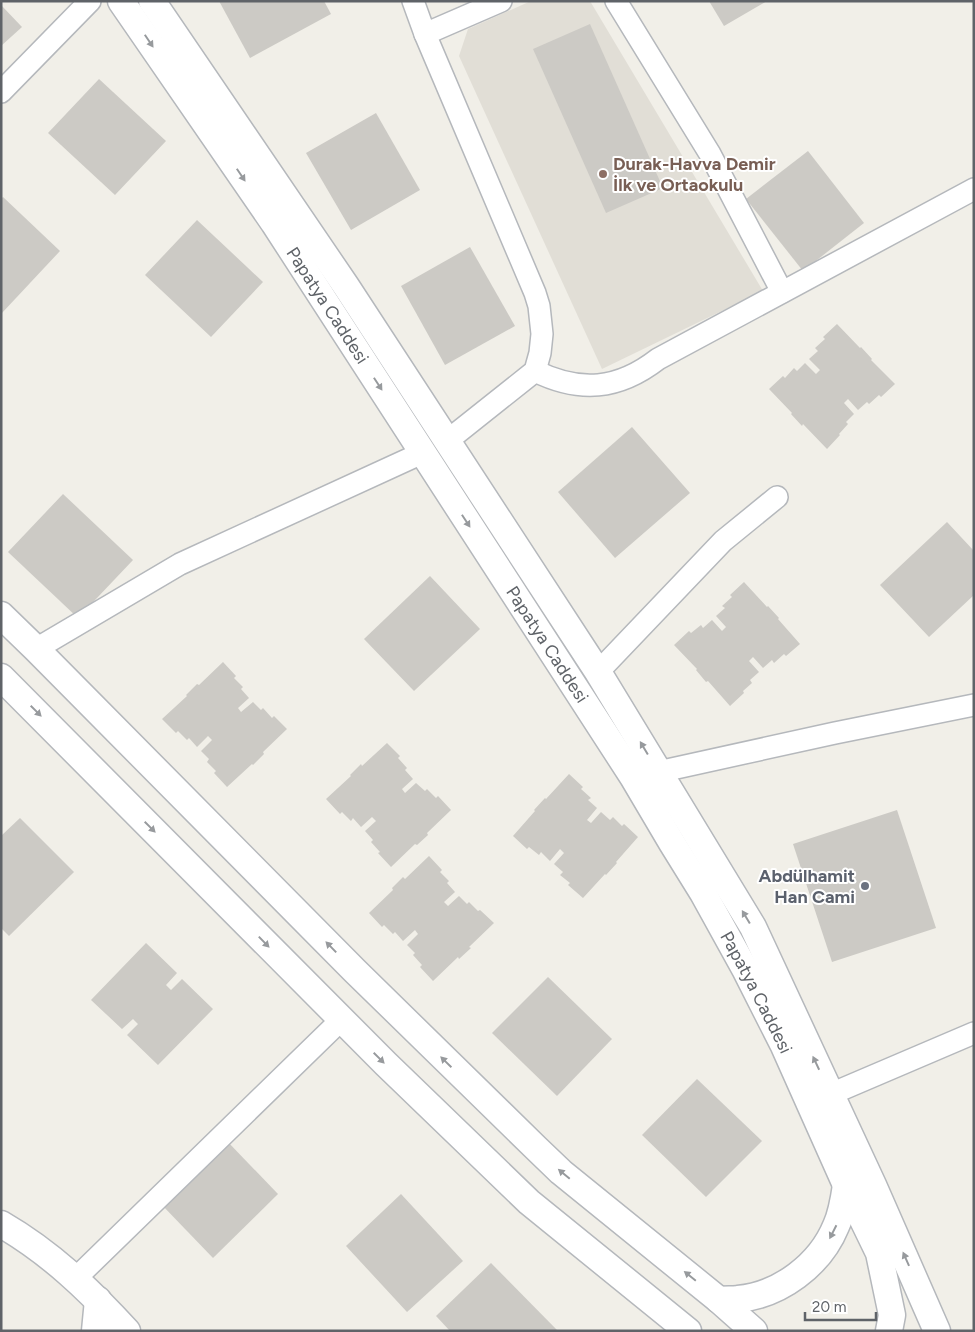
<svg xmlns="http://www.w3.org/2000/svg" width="975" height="1332" font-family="Figtree,sans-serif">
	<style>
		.education { fill: #e1ded6 }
		.building { fill: #cccac5 }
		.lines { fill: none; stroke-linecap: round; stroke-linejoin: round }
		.minor-casing { stroke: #b5b8bc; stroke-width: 24 }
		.tertiary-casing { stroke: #b5b8bc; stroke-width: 29 }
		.minor { stroke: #fff; stroke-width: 21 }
		.tertiary { stroke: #fff; stroke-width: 26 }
		.oneway { fill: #979a9d }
		.education-dot { fill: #8d6e63; stroke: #fff; stroke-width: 2 }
		.worship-dot { fill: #6b7280; stroke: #fff; stroke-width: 2 }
		.labels { text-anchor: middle; stroke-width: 4; stroke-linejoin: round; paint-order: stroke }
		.education-label { font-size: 18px; font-weight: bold; fill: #785e54; stroke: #fff; text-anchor: start }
		.street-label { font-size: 18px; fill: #5f6368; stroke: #fff }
		.worship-label { font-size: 18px; font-weight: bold; fill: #5b616d; stroke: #fff; text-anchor: end }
	</style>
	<rect width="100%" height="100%" fill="#f1efe8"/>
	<polygon class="education" points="531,1 590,1 763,291 602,369 459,56 468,29"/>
	<g class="building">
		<polygon points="219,1 324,1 331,14 250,58"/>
		<polygon points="709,1 767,1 724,26"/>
		<polygon points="1,5 22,27 1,46"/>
		<polygon points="590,24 663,188 606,213 533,49"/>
		<polygon points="99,79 166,141 115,195 48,133"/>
		<polygon points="376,113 420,190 351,230 306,153"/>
		<polygon points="808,151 864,223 803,271 746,199"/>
		<polygon points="3,197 60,251 1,314 1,199"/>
		<polygon points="197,220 263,282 211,337 145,275"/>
		<polygon points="470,247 515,326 445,365 401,286"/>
		<polygon points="837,324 860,348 861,347 872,359 871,360 895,384 881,397 879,395 869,404 867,402 858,410 848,399 844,403 854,414 846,422 848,424 839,434 840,435 827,449 803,424 802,426 791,414 792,413 769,389 783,376 785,378 794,368 797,371 805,363 816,374 820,370 809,359 818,351 815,348 825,339 823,337"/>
		<polygon points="632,427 690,493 615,558 558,492"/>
		<polygon points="63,494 133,560 78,618 8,552"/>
		<polygon points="947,522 974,551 974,595 929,637 880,585"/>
		<polygon points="430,576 480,629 414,691 364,639"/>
		<polygon points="744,582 767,607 768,606 779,618 778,619 800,644 786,656 784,654 774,663 772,660 763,668 753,657 749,661 759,672 750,680 752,683 743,691 744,693 730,706 708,681 706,682 696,670 697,669 674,645 689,631 691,633 701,625 703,628 712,620 722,631 726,627 716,616 725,608 722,606 732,597 730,595"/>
		<polygon points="223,662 236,676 234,678 243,687 241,689 249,698 238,708 241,712 253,702 261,710 263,708 272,718 274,716 287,729 263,752 264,754 253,765 252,764 227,787 214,773 216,771 207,762 209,759 201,751 212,740 208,736 197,747 189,738 187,740 178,731 176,733 162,719 187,696 186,695 197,684 199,685"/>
		<polygon points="387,743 400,756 398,758 407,768 405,770 413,779 402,789 405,793 416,783 425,791 427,789 436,798 438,796 451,810 427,833 428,835 417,845 415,844 391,867 378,853 380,852 371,842 373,840 365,831 376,821 372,817 361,827 353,818 351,821 342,812 340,814 326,799 351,776 350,775 361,764 362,766"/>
		<polygon points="569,774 583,787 581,789 591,798 588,800 597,808 587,820 591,823 601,812 610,820 613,817 622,826 624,824 638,837 616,862 617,863 606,875 605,874 583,898 568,885 570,883 560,875 563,872 554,864 564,853 560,849 550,861 541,852 539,855 529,847 527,849 513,836 535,811 534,810 545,798 546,799"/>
		<polygon points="897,810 936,928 832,962 793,844"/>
		<polygon points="20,818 74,872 9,936 1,928 1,836"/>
		<polygon points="429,856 442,870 440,872 449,881 447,883 455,892 444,902 448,906 459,896 467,904 469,902 478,911 480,910 494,923 469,947 471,948 459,959 458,957 433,981 420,967 422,965 413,955 415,953 407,945 418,934 415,930 403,941 395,932 393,934 384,925 382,927 369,913 393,890 392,888 403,877 405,879"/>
		<polygon points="146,943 177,973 166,985 171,990 182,979 213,1009 158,1065 127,1035 138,1024 133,1019 122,1029 91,1000"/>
		<polygon points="548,977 612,1039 557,1096 492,1033"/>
		<polygon points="697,1079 762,1141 706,1197 642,1135"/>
		<polygon points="226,1140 278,1194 213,1258 160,1203"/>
		<polygon points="401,1194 463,1261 407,1312 346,1246"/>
		<polygon points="491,1263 558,1331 450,1331 436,1316"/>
	</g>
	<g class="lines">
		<defs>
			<g id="minor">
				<polyline points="413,1 425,34 535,293 539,306 542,334 540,353 535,371 447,441"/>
				<polyline points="616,1 710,154 782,292"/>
				<polyline points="425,34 501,1"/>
				<polyline points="1,92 90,1"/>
				<path d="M 535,371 C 580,393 618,390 658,359 L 974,189"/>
				<polyline points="36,649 180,564 422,453"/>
				<polyline points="598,672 723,541 777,497"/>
				<polyline points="658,772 835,733 974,705"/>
				<polyline points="831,1094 974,1033"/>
				<polyline points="75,1279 341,1020"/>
			</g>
			<g id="tertiary">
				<path id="s1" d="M 121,1 L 274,223 L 633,777 L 672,843 L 703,893 L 745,969 L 784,1046 L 846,1185 L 879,1253 L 892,1315 L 889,1331"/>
				<polyline points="152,1 346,286 598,672 753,927 873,1185 937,1331"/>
				<polyline points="1,615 36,649 355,971 536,1148 561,1172 719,1300 754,1331"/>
				<polyline points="1,677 386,1064 529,1202 688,1331"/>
				<path d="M 1,1224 C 51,1253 88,1289 127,1331"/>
				<path d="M 719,1300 C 725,1299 732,1300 738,1299 C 780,1295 820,1265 836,1226 C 842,1213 844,1199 846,1185"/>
				<polyline points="95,1331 98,1300"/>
			</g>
		</defs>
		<use href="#minor" class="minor-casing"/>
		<use href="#tertiary" class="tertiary-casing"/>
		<use href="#minor" class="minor"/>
		<use href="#tertiary" class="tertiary"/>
	</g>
	<defs><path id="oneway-solid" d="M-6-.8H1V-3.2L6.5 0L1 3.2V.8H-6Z" transform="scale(1.25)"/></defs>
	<g class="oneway">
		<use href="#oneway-solid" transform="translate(149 41) rotate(56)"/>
		<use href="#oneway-solid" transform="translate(241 175) rotate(56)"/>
		<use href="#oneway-solid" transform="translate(378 384) rotate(57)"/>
		<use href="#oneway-solid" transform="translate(466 521) rotate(57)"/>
		<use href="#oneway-solid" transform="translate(36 711) rotate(45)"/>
		<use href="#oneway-solid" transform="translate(644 748) rotate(-121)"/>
		<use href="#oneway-solid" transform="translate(150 827) rotate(45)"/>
		<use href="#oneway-solid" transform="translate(746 917) rotate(-121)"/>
		<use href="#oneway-solid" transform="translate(264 942) rotate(46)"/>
		<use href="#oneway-solid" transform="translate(331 947) rotate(-134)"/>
		<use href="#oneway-solid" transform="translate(379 1058) rotate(45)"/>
		<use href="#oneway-solid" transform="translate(446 1062) rotate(-136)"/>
		<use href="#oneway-solid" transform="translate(816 1063) rotate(-115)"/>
		<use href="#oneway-solid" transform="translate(564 1174) rotate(-140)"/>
		<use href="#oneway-solid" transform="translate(833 1232) rotate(117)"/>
		<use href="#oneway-solid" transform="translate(906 1259) rotate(-114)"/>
		<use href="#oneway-solid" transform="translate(690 1276) rotate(-141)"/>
	</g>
	<circle class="education-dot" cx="603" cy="174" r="5"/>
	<circle class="worship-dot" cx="865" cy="886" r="5"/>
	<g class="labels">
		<g class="education-label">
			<text x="613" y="170">Durak-Havva Demir<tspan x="613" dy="21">İlk ve Ortaokulu</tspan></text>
		</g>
		<g class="street-label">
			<text dy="6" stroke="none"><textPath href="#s1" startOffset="368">Papatya Caddesi</textPath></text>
			<text dy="6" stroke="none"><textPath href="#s1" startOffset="772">Papatya Caddesi</textPath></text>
			<text dy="6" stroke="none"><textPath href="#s1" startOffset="1178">Papatya Caddesi</textPath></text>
		</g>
		<g class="worship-label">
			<text x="855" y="882">Abdülhamit<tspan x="855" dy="21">Han Cami</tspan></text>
		</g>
	</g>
	<rect width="975" height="1332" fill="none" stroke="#5f6368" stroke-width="5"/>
	<path d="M805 1312v8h71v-8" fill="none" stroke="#5f6368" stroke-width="2.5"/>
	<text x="812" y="1312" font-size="15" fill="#5f6368" stroke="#ffffff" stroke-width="4" paint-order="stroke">20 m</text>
</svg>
